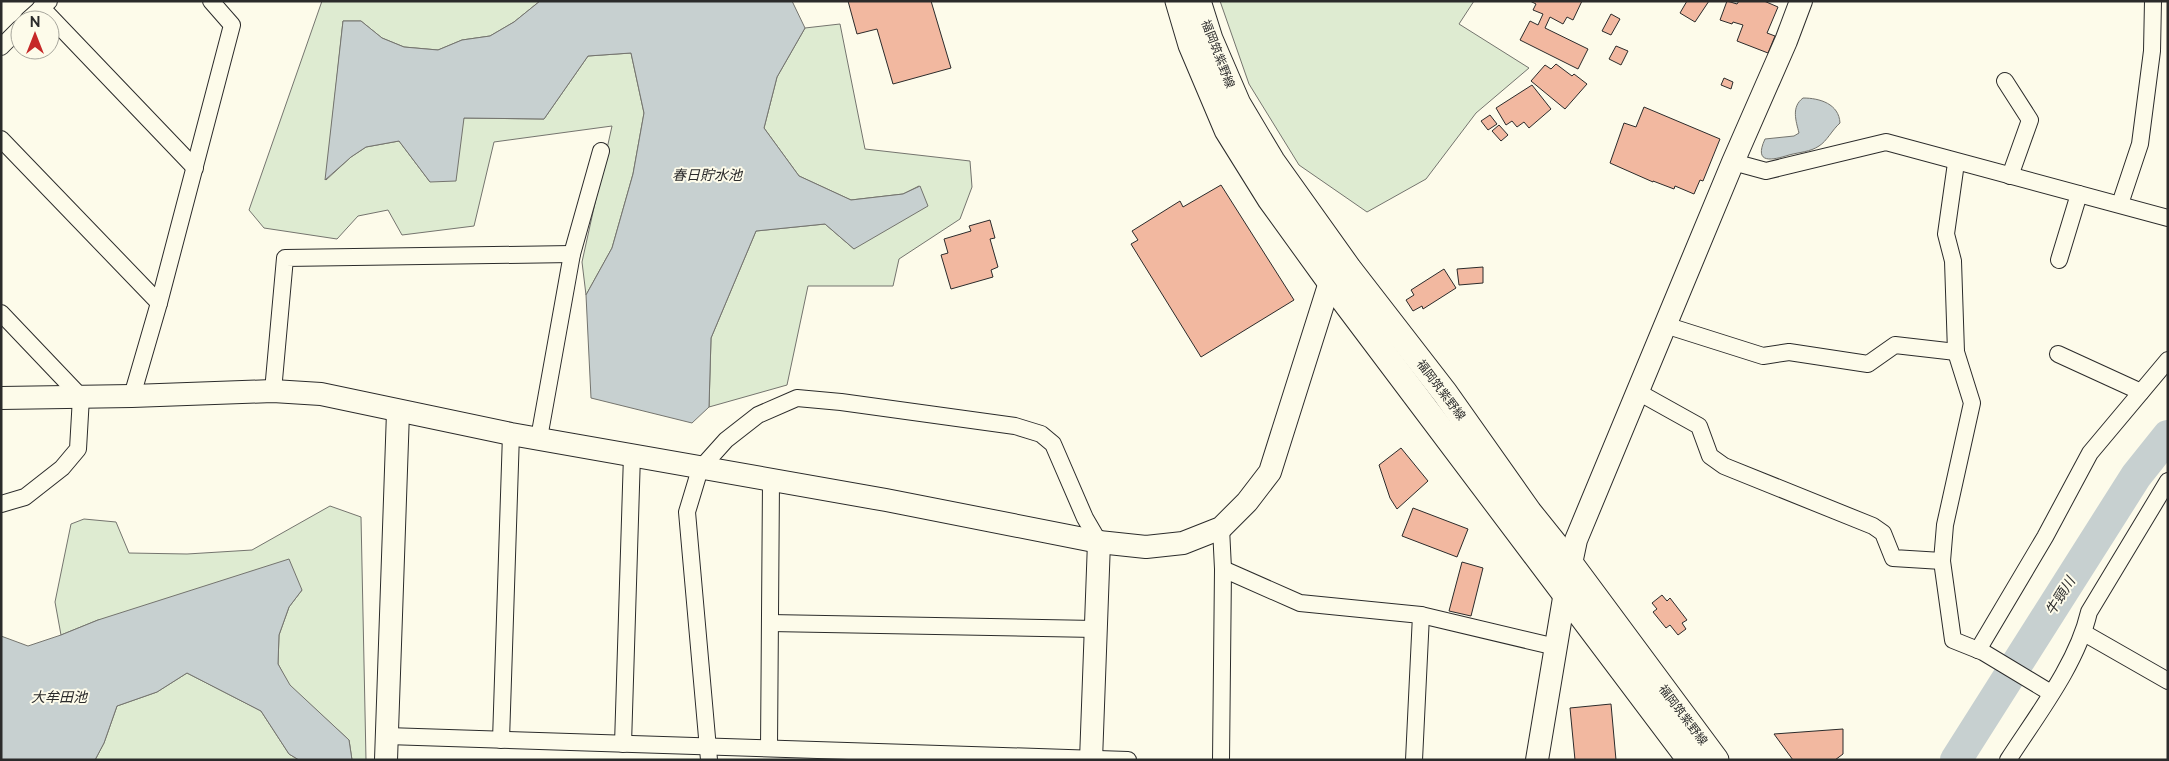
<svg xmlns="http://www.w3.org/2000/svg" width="2169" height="761" font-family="Raleway,'Noto Sans JP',sans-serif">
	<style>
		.green { fill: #deebd1; stroke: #74746e }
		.water { fill: #c7d0d0; stroke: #74746e }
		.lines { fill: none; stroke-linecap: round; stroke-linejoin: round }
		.river { stroke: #c7d0d0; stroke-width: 32 }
		.building { fill: #f2b8a0; stroke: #2b2b2b }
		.street-casing { stroke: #2b2b2b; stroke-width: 18 }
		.secondary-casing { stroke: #2b2b2b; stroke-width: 24 }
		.primary-casing { stroke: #2b2b2b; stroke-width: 27 }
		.street { stroke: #fdfbea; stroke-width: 16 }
		.secondary { stroke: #fdfbea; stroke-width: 22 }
		.primary { stroke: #fdfbea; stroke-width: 25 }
		.labels { text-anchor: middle; stroke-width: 4; stroke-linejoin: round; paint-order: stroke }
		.street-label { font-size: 12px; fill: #2b2b2b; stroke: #fdfbea }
		.water-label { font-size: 14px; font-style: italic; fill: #2b2b2b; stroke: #fdfbea }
	</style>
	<rect width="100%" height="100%" fill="#fdfbea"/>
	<g class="green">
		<polygon points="322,1 540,1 514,22 490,36 462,40 438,50 404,47 382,38 361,21 343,21 326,180 351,157 366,147 399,141 430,182 464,118 544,119 588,56 631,53 644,113 633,174 612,248 586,295 582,262 612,126 494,142 474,226 402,235 388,210 358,216 337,239 264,228 249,210"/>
		<polygon points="1220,1 1474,1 1459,24 1529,68 1476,113 1426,179 1367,212 1299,165 1249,84"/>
		<polygon points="840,24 865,149 970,161 972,187 960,219 899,259 893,286 808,286 787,385 709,407 711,338 756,231 825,224 854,249 919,186 903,194 851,200 799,176 764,128 777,77 805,28"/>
		<polygon points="330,506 361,517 366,760 352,760 349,740 289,685 278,664 279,635 289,607 302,590 98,620 61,635 55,602 71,524 84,519 116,522 129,553 187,554 252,550"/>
		<polygon points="187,673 261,711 289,754 299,760 95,760 104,743 117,706 157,692"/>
	</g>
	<g class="water">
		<polygon points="540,1 792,1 805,28 777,77 764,128 799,176 851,200 903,194 920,186 928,206 854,249 825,224 756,231 711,338 709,407 692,423 591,398 586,295 612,248 633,174 644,113 631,53 588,56 544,119 464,118 456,181 430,182 399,141 366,147 351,157 325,180 343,21 361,21 382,38 404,47 438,50 462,40 490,36 514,22"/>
		<path d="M 1803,98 C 1820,98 1839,104 1840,123 C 1832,130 1827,141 1819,146 C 1810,152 1800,152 1789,155 C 1773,160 1753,165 1765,139 L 1794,136 L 1799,133 C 1796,121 1791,107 1803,98 Z"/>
		<polygon points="289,559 302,590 289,607 279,635 278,664 290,685 349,740 352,760 299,760 289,754 261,711 187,673 157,692 117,706 104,743 95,760 1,760 1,636 28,646 61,635 98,620"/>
	</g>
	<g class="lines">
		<polyline class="river" points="1956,760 2136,476 2168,436"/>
	</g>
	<g class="building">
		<polygon points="848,1 931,1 951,68 893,84 877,29 857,34"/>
		<polygon points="1530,1 1582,1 1573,20 1567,17 1563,24 1550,17 1545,28 1588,49 1578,69 1520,40 1530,21 1538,25 1543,14 1533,10 1536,4"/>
		<polygon points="1687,1 1709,1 1695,22 1680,13"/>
		<polygon points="1727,1 1737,4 1739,1 1764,1 1778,7 1767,33 1775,36 1768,53 1737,41 1743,25 1733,22 1732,24 1720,20"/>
		<polygon points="1611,14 1620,19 1611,35 1602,31"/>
		<polygon points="1616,46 1628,51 1621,65 1609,59"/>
		<polygon points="1556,64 1572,76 1574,74 1587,84 1565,109 1531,81 1545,65 1551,69"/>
		<polygon points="1724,78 1733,82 1731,89 1721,85"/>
		<polygon points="1532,85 1551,109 1529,128 1524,122 1517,127 1512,121 1506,125 1496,108"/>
		<polygon points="1644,107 1720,139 1703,181 1700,180 1694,194 1675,186 1674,189 1653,181 1653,182 1610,163 1624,123 1636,127"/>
		<polygon points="1490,115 1497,124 1488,130 1481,121"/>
		<polygon points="1499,125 1508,135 1501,141 1492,131"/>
		<polygon points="1221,185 1294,300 1201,357 1131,244 1138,240 1132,231 1180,201 1183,207"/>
		<polygon points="990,220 995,238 990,239 998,267 991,270 993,277 951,289 941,255 948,253 944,239 971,231 969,226"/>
		<polygon points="1483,267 1483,283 1459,285 1457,269"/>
		<polygon points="1444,269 1456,288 1423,309 1422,306 1413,311 1406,300 1414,295 1411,290"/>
		<polygon points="1401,448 1428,481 1397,509 1390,498 1379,465"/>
		<polygon points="1413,508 1468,529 1457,557 1402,536"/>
		<polygon points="1462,562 1483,568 1471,616 1449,611"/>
		<polygon points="1662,595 1667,601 1670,598 1687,620 1682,623 1686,629 1678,635 1670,625 1666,628 1653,612 1657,609 1652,603"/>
		<polygon points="1611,704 1616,760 1575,760 1570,708"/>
		<polygon points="1843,729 1843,754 1835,760 1793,760 1774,734"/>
	</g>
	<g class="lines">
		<defs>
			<g id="street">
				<polyline points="41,7 195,168"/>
				<polyline points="28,20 49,1"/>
				<polyline points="1,47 20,28"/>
				<polyline points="2005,81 2030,120 2010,176"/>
				<polyline points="1,139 159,303"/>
				<polyline points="1733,162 1766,171 1886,142 2168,218"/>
				<polyline points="1956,163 1946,234 1953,261 1956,352 1972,403 1945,525 1942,561 1953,640 1983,652 2051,693"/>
				<polyline points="2120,204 2140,144 2152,51 2153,1"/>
				<polyline points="2059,260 2079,194"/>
				<polyline points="1,313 81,397 78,449 62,468 25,497 1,504"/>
				<polyline points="1665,325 1763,356 1789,352 1868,364 1895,345 1956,352"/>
				<polyline points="2058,354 2141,392"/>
				<polyline points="273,391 285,258 572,254"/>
				<polyline points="1638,392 1699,426 1710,456 1724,466 1873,526 1883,533 1893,558 1942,561"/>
				<polyline points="132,396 159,303 232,25 211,1"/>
				<polyline points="539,438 572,254 601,151"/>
				<polyline points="1223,569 1300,603 1421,615 1414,760"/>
				<polyline points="1421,615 1556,647"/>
				<polyline points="770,623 1095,629"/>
				<polyline points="2084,633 2168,681"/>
				<polyline points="1978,650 2045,537 2090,453 2168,360"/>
				<polyline points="387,736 1128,760"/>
				<polyline points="501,740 511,434"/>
				<polyline points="623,744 632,455"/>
				<polyline points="769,748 771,481"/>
				<polyline points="709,760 687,512 700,469 726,440 758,415 797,398 841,402 1015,426 1041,434 1053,444 1085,518 1099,542"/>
				<polyline points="1221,760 1223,569 1221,528"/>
				<path d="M 2008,760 C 2037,715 2077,664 2089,612 L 2168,481"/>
			</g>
			<g id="secondary">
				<polyline points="1,398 132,396 273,391 321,394 511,434 886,500 1099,542 1146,547 1183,543 1221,528 1247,502 1270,472 1330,282"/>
				<polyline points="386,760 398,412"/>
				<polyline points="1091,760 1099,542"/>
				<polyline points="1537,760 1565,592 1576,540 1733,162 1786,41 1801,1"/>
			</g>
			<g id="primary">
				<polyline points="1178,1 1191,45 1227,130 1270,199 1330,282 1690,760"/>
				<polyline points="1198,1 1210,39 1238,104 1272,161 1349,269 1445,393 1529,512 1570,563 1716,760"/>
			</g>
		</defs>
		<use href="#street" class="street-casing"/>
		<use href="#secondary" class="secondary-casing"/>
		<use href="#primary" class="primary-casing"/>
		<use href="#street" class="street"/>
		<use href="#secondary" class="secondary"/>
		<use href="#primary" class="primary"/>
	</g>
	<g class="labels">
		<g class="street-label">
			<text transform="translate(1218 54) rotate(69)" y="4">福岡筑紫野線</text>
			<text transform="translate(1441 390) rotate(53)" y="4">福岡筑紫野線</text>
			<text transform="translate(1683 715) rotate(53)" y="4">福岡筑紫野線</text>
		</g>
		<g class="water-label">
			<text x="707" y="180">春日貯水池</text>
			<text transform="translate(2060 596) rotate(-58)" y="5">牛頸川</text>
			<text x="59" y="702">大牟田池</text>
		</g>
	</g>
	<rect width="2169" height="761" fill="none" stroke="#2b2b2b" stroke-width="5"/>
	<g transform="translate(35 35)"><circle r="24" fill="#fdfbea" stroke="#a9a89e"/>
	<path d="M0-4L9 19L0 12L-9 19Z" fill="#c62828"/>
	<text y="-8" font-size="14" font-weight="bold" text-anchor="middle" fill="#2b2b2b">N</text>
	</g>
</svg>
